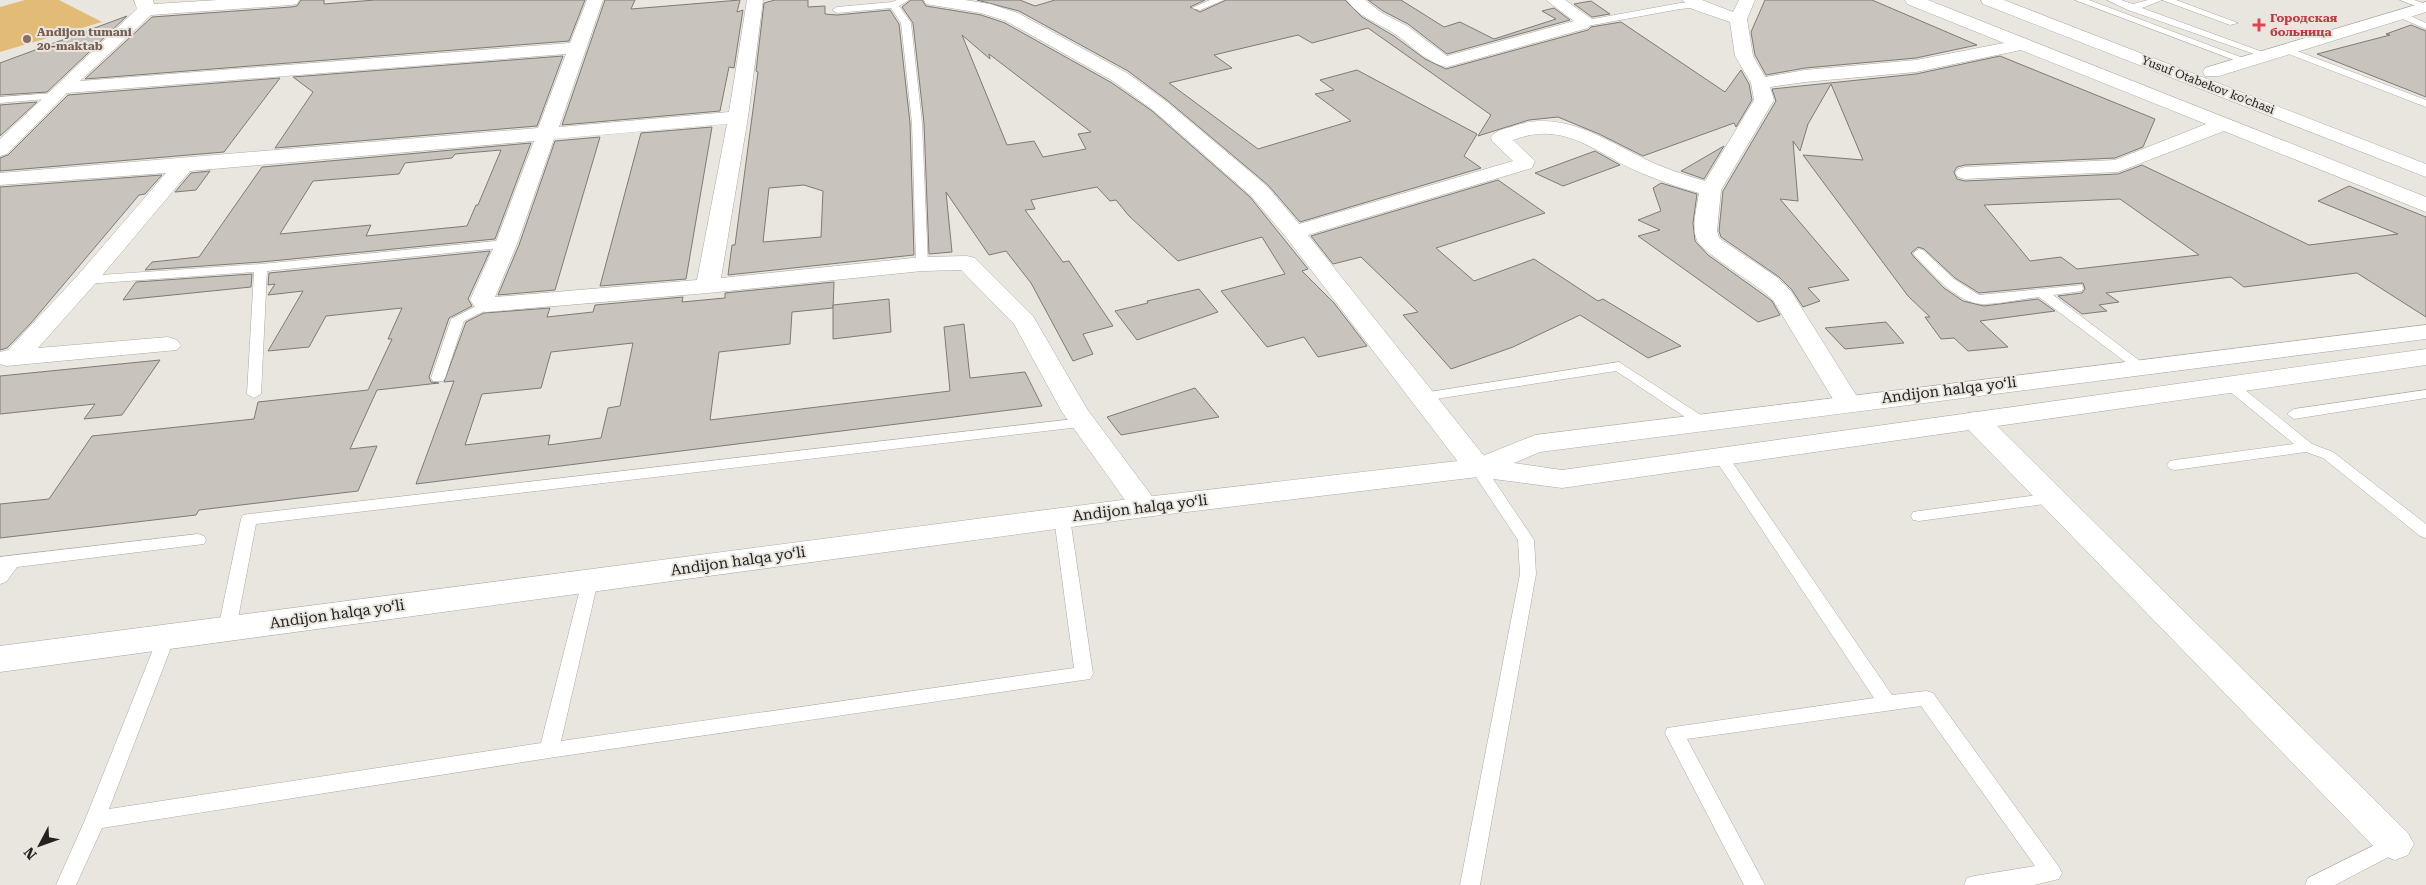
<svg xmlns="http://www.w3.org/2000/svg" width="2426" height="885" font-family="'Roboto Serif',serif">
	<style>
		.green { fill: #e2bc76 }
		.building { fill: #c9c3bd; stroke: #7f7a74; fill-rule: evenodd }
		.lines { fill: none; stroke-linecap: round; stroke-linejoin: round }
		.lane-casing { stroke: #ada9a3; stroke-width: 1 }
		.street-casing { stroke: #ada9a3; stroke-width: 1 }
		.primary-casing { stroke: #ada9a3; stroke-width: 1 }
		.highway-casing { stroke: #ada9a3; stroke-width: 1 }
		.lane { fill: #fff; fill-rule: evenodd }
		.street { fill: #fff; fill-rule: evenodd }
		.primary { fill: #fff; fill-rule: evenodd }
		.highway { fill: #fff; fill-rule: evenodd }
		.health-dot { fill: #e0444e; stroke: #e9e6df; stroke-width: 2 }
		.education-dot { fill: #8d6e63; stroke: #e9e6df; stroke-width: 2 }
		.labels { text-anchor: middle; stroke-width: 4; stroke-linejoin: round; paint-order: stroke }
		.far-health-label { font-size: 12px; font-weight: bold; fill: #be3a42; stroke: #e9e6df; text-anchor: start }
		.far-education-label { font-size: 12px; font-weight: bold; fill: #785e54; stroke: #e9e6df; text-anchor: start }
		.far-street-label { font-size: 12px; fill: #242220; stroke: #e9e6df }
		.street-label { font-size: 15px; fill: #242220; stroke: #e9e6df }
	</style>
	<rect width="100%" height="100%" fill="#e9e6df"/>
	<polygon class="green" points="25,0 59,0 102,22 0,52 0,7"/>
	<g class="building">
		<polygon points="301,0 324,0 324,4 375,0 585,0 569,41 85,79 152,17 291,7 297,6"/>
		<polygon points="605,0 635,0 631,9 740,0 737,12 743,10 734,68 729,67 720,111 562,125"/>
		<path d="M 775,0 L 808,0 L 808,7 L 825,6 L 825,14 L 837,15 L 890,10 L 899,24 L 910,123 L 914,255 L 728,275 L 732,245 L 735,245 L 758,72 L 756,71 L 764,3 ZM 804,185 L 823,191 L 821,237 L 763,242 L 769,188 Z"/>
		<path d="M 911,0 L 922,0 L 926,6 L 981,15 L 1005,23 L 1112,83 L 1152,111 L 1250,197 L 1308,269 L 1302,271 L 1334,303 L 1367,346 L 1318,357 L 1304,337 L 1267,347 L 1221,291 L 1285,274 L 1262,237 L 1178,261 L 1129,216 L 1116,200 L 1110,201 L 1097,187 L 1031,200 L 1035,209 L 1025,210 L 1063,262 L 1069,261 L 1113,326 L 1083,334 L 1093,354 L 1073,361 L 1031,283 L 1006,251 L 989,255 L 946,192 L 952,252 L 929,254 L 924,123 L 913,23 L 902,7 ZM 962,35 L 990,59 L 989,54 L 1091,132 L 1078,134 L 1086,149 L 1043,157 L 1034,141 L 1007,145 Z"/>
		<polygon points="977,0 1020,0 1035,6 1055,0 1205,0 1190,7 1200,12 1226,0 1345,0 1362,17 1394,36 1425,59 1446,69 1588,30 1591,27 1621,22 1725,92 1741,70 1749,84 1752,100 1736,127 1734,123 1643,156 1599,134 1558,117 1529,120 1478,136 1491,115 1368,28 1312,43 1298,35 1214,55 1232,68 1169,83 1258,149 1351,121 1315,94 1334,90 1320,80 1357,70 1477,134 1464,156 1481,168 1300,222 1268,185 1168,101 1128,71 1019,11"/>
		<polygon points="1368,0 1401,0 1444,27 1460,22 1494,39 1556,19 1542,11 1554,8 1570,20 1447,54 1408,24 1383,11"/>
		<polygon points="1765,0 1872,0 1977,45 1916,58 1805,68 1766,75 1755,55 1751,32"/>
		<polygon points="1591,1 1610,14 1592,17 1574,4"/>
		<polygon points="127,16 47,92 0,95 0,63"/>
		<polygon points="2411,25 2426,31 2426,97 2317,54 2390,35 2386,34"/>
		<polygon points="563,56 537,126 275,148 313,92 293,77"/>
		<path d="M 2000,56 L 2155,119 L 2143,147 L 2115,158 L 1965,165 L 1957,167 L 1954,172 L 1957,179 L 1965,181 L 2118,174 L 2142,165 L 2309,245 L 2398,234 L 2318,201 L 2349,186 L 2426,217 L 2426,317 L 2357,273 L 2244,287 L 2231,277 L 2106,293 L 2119,302 L 2099,305 L 2107,311 L 2082,314 L 2058,296 L 2082,293 L 2085,289 L 2083,283 L 1979,293 L 1955,278 L 1924,249 L 1918,247 L 1911,253 L 1914,257 L 1944,288 L 1963,301 L 1984,306 L 2038,299 L 2055,311 L 1980,321 L 2008,347 L 1968,351 L 1954,338 L 1941,339 L 1925,317 L 1930,317 L 1908,296 L 1803,155 L 1863,160 L 1831,84 L 1808,124 L 1800,151 L 1793,141 L 1798,201 L 1780,199 L 1849,280 L 1808,288 L 1820,301 L 1803,307 L 1792,290 L 1779,277 L 1721,237 L 1719,231 L 1723,191 L 1776,101 L 1772,89 L 1916,74 ZM 2120,199 L 2199,255 L 2077,269 L 2061,257 L 2030,261 L 1984,205 Z"/>
		<polygon points="280,78 224,152 0,171 0,158 8,155 68,95"/>
		<polygon points="37,102 0,136 0,105"/>
		<polygon points="712,127 686,279 600,286 641,133"/>
		<polygon points="600,137 555,290 498,295 519,245 555,141"/>
		<path d="M 531,143 L 495,239 L 261,262 L 145,270 L 152,262 L 199,257 L 262,167 ZM 501,150 L 478,205 L 476,205 L 467,226 L 366,236 L 371,225 L 280,234 L 313,181 L 399,174 L 405,163 L 452,158 L 455,154 Z"/>
		<polygon points="1724,146 1704,179 1681,171"/>
		<polygon points="1595,151 1620,165 1563,186 1535,173"/>
		<polygon points="210,171 196,190 175,192 191,173"/>
		<polygon points="162,175 145,194 139,195 31,323 7,348 0,350 0,187"/>
		<polygon points="1498,180 1545,213 1436,248 1474,281 1534,259 1598,301 1603,299 1681,346 1648,358 1580,315 1513,347 1451,369 1403,315 1418,312 1361,257 1333,264 1311,236"/>
		<polygon points="1661,183 1697,194 1693,223 1695,241 1708,255 1764,295 1772,301 1780,315 1758,322 1638,236 1660,230 1638,220 1661,211 1653,188"/>
		<polygon points="490,251 468,299 472,306 449,318 429,377 431,382 439,383 377,390 350,449 377,446 358,491 199,510 196,515 0,538 0,504 49,499 92,436 254,419 258,402 368,390 392,339 388,339 402,308 326,316 309,347 268,351 303,291 268,295 275,284 268,285 269,273"/>
		<polygon points="252,274 251,287 123,300 136,282"/>
		<path d="M 834,282 L 833,308 L 792,312 L 790,344 L 719,352 L 710,420 L 950,391 L 944,327 L 964,324 L 970,378 L 1025,372 L 1042,406 L 416,484 L 454,381 L 444,382 L 466,322 L 484,313 L 550,308 L 547,317 L 593,312 L 595,305 L 683,297 L 682,302 L 725,298 L 725,293 ZM 633,343 L 620,406 L 608,408 L 601,438 L 548,445 L 550,435 L 465,445 L 482,394 L 541,388 L 551,352 Z"/>
		<polygon points="1199,289 1218,312 1137,340 1115,311 1148,303 1147,301"/>
		<polygon points="889,299 891,332 833,339 833,305"/>
		<polygon points="1886,322 1904,343 1845,349 1825,328"/>
		<polygon points="160,360 122,415 84,419 95,404 0,414 0,376"/>
		<polygon points="1195,388 1219,417 1121,435 1107,417"/>
	</g>
	<g class="lines">
		<defs>
			<g id="lane">
				<polygon points="897,0 909,0 899,6 911,23 922,123 928,264 922,268 916,264 912,123 901,23 891,8 837,13 832,10 837,7 892,2"/>
				<polygon points="1210,0 1224,0 1200,10 1192,8"/>
				<polygon points="2075,0 2089,0 2251,61 2242,63"/>
				<polygon points="2107,0 2121,0 2133,4 2148,0 2176,0 2238,23 2230,25 2162,0 2142,8 2271,55 2263,57 2128,10"/>
				<polygon points="2400,0 2414,0 2426,4 2426,10"/>
				<polygon points="1698,2 1703,5 1701,7 1680,9 1582,27 1577,24 1582,21 1680,3"/>
				<polygon points="2398,13 2404,13 2426,23 2426,29 2398,17"/>
				<polygon points="2284,46 2426,100 2426,107 2281,51 2279,49"/>
				<polygon points="54,93 58,94 58,98 0,103 0,97"/>
				<polygon points="506,240 510,241 512,244 510,247 267,271 261,394 254,398 247,394 254,272 86,284 80,280 86,276 261,264"/>
				<path d="M 1919,249 L 1923,250 L 1954,279 L 1979,295 L 2082,285 L 2083,288 L 2082,291 L 2053,295 L 2148,367 L 2141,371 L 2136,370 L 2039,297 C 2021,299 2002,304 1984,304 C 1956,304 1933,273 1915,256 L 1913,253 Z"/>
				<polygon points="486,301 491,302 493,305 491,308 464,321 445,378 443,381 433,381 431,378 451,319"/>
				<polygon points="1619,362 1707,419 1709,422 1707,425 1697,425 1616,371 1423,401 1416,397 1423,393"/>
				<polygon points="2229,380 2234,381 2312,444 2333,452 2426,524 2426,538 2420,536 2323,458 2306,452 2175,470 2170,469 2167,465 2170,461 2175,460 2294,444 2224,387 2222,384 2224,381"/>
				<polygon points="2426,390 2426,398 2294,419 2287,414 2294,409"/>
				<polygon points="1083,418 1090,423 1088,426 256,524 236,629 233,634 227,636 221,634 218,629 241,519 243,515 249,514"/>
				<polygon points="1721,451 1726,453 1892,695 1926,691 1933,693 2059,867 2062,873 2059,879 2034,885 1964,885 1967,878 1974,876 2035,866 1921,706 1687,739 1765,885 1744,885 1665,733 1667,728 1874,698 1713,456 1716,453"/>
				<polygon points="1478,463 1483,464 1534,540 1536,574 1480,885 1460,885 1520,574 1518,540 1470,468 1473,464"/>
				<polygon points="2053,493 2059,494 2061,498 2059,502 1919,521 1913,520 1911,516 1913,512 1919,511"/>
				<polygon points="1062,513 1068,514 1070,518 1093,674 1090,679 549,758 102,828 76,885 56,885 85,820 160,632 166,630 172,632 175,637 109,809 541,743 582,581 584,577 590,575 596,577 598,581 561,741 1074,668 1054,518 1056,514"/>
				<polygon points="198,534 204,536 206,540 204,544 17,567 6,582 0,584 0,557"/>
				<polygon points="2395,835 2402,838 2405,844 2402,850 2335,885 2305,885 2308,878"/>
			</g>
			<g id="street">
				<path d="M 134,0 L 153,0 L 154,4 L 218,0 L 299,0 L 297,4 L 291,5 L 151,15 L 80,81 L 570,43 L 587,0 L 603,0 L 559,127 L 729,112 L 747,0 L 763,0 L 748,117 L 721,278 L 922,257 L 967,256 L 975,258 L 1033,316 L 1087,409 L 1160,507 L 1155,514 L 1145,517 L 1135,514 L 1062,412 L 1014,324 L 961,270 L 922,271 L 708,293 L 486,312 L 477,310 L 470,300 L 495,244 L 534,141 L 190,171 L 94,285 L 38,348 L 168,337 L 177,340 L 181,345 L 177,350 L 6,366 L 0,364 L 0,352 L 8,350 L 78,275 L 166,173 L 0,185 L 0,173 L 538,128 L 566,54 L 67,93 L 7,154 L 0,156 L 0,139 L 137,9 ZM 727,124 L 697,280 L 495,297 L 517,244 L 554,139 Z"/>
				<path d="M 924,0 L 965,0 L 990,4 L 1018,13 L 1127,73 L 1167,102 L 1267,186 L 1299,224 L 1513,161 L 1492,141 L 1491,137 C 1495,131 1503,129 1511,127 C 1561,108 1603,139 1647,160 C 1666,169 1685,175 1705,181 L 1754,100 L 1751,83 L 1735,56 L 1730,22 L 1692,9 L 1682,0 L 1702,0 L 1733,12 L 1739,0 L 1755,0 L 1747,19 L 1753,56 L 1765,77 L 1805,70 L 1916,60 L 2004,43 L 1907,4 L 1905,0 L 1928,0 L 2426,197 L 2426,212 L 2224,131 L 2118,172 L 1965,179 L 1958,177 L 1955,173 L 1958,169 L 1965,167 L 2115,160 L 2206,124 L 2021,50 L 1916,72 L 1805,82 L 1770,87 L 1774,100 L 1721,190 L 1717,231 L 1719,238 L 1778,278 L 1791,291 L 1861,403 L 1857,409 L 1848,411 L 1839,409 L 1773,300 C 1758,284 1703,254 1697,240 C 1691,227 1697,207 1699,193 C 1677,187 1655,179 1634,170 C 1591,149 1562,121 1513,140 L 1535,161 L 1532,168 L 1308,235 L 1488,461 L 1492,468 L 1488,475 L 1478,477 L 1468,475 L 1286,237 L 1251,196 L 1153,110 L 1113,81 L 1006,21 L 981,13 L 926,4 Z"/>
				<path d="M 1347,0 L 1365,0 L 1382,13 L 1407,26 L 1447,56 L 1574,21 L 1546,0 L 1565,0 L 1593,20 L 1588,28 L 1447,67 C 1425,62 1413,46 1395,34 C 1379,23 1358,17 1347,0 Z"/>
				<polygon points="2426,2 2426,12 2219,76 2205,76 2203,72 2205,68"/>
				<polygon points="1975,412 1985,414 2408,833 2414,844 2408,855 2395,860 2382,855 1965,426 1962,420 1965,414"/>
			</g>
			<polygon id="primary" points="1981,0 2004,0 2426,164 2426,177 1983,4"/>
			<polygon id="highway" points="2426,325 2426,339 1540,452 1514,463 1562,470 2426,349 2426,365 1562,488 1478,477 1145,517 0,672 0,646 1145,497 1475,459 1535,435"/>
		</defs>
		<use href="#lane" class="lane-casing"/>
		<use href="#street" class="street-casing"/>
		<use href="#primary" class="primary-casing"/>
		<use href="#highway" class="highway-casing"/>
		<use href="#lane" class="lane"/>
		<use href="#street" class="street"/>
		<use href="#primary" class="primary"/>
		<use href="#highway" class="highway"/>
	</g>
	<path class="health-dot" d="M2256.5 17.5h5v5h5v5h-5v5h-5v-5h-5v-5h5z"/>
	<circle class="education-dot" cx="27" cy="39" r="5"/>
	<g class="labels">
		<g class="far-health-label">
			<text x="2270" y="22">Городская<tspan x="2270" dy="14">больница</tspan></text>
		</g>
		<g class="far-education-label">
			<text x="37" y="36">Andijon tumani<tspan x="37" dy="14">20-maktab</tspan></text>
		</g>
		<g class="far-street-label">
			<text transform="translate(2208 85) rotate(21)" y="4">Yusuf Otabekov ko'chasi</text>
		</g>
		<g class="street-label">
			<text transform="translate(1949 390) rotate(-7)" y="5">Andijon halqa yo‘li</text>
			<text transform="translate(1140 508) rotate(-7)" y="5">Andijon halqa yo‘li</text>
			<text transform="translate(738 561) rotate(-8)" y="5">Andijon halqa yo‘li</text>
			<text transform="translate(337 614) rotate(-8)" y="5">Andijon halqa yo‘li</text>
		</g>
	</g>
	<g transform="translate(40 845) rotate(229)" stroke="#e9e6df" stroke-width="4" paint-order="stroke">
	<path d="M0-4L9 19L0 12L-9 19Z" fill="#242220"/>
	<text y="-8" font-size="14" font-weight="bold" text-anchor="middle" fill="#242220">N</text>
	</g>
</svg>
